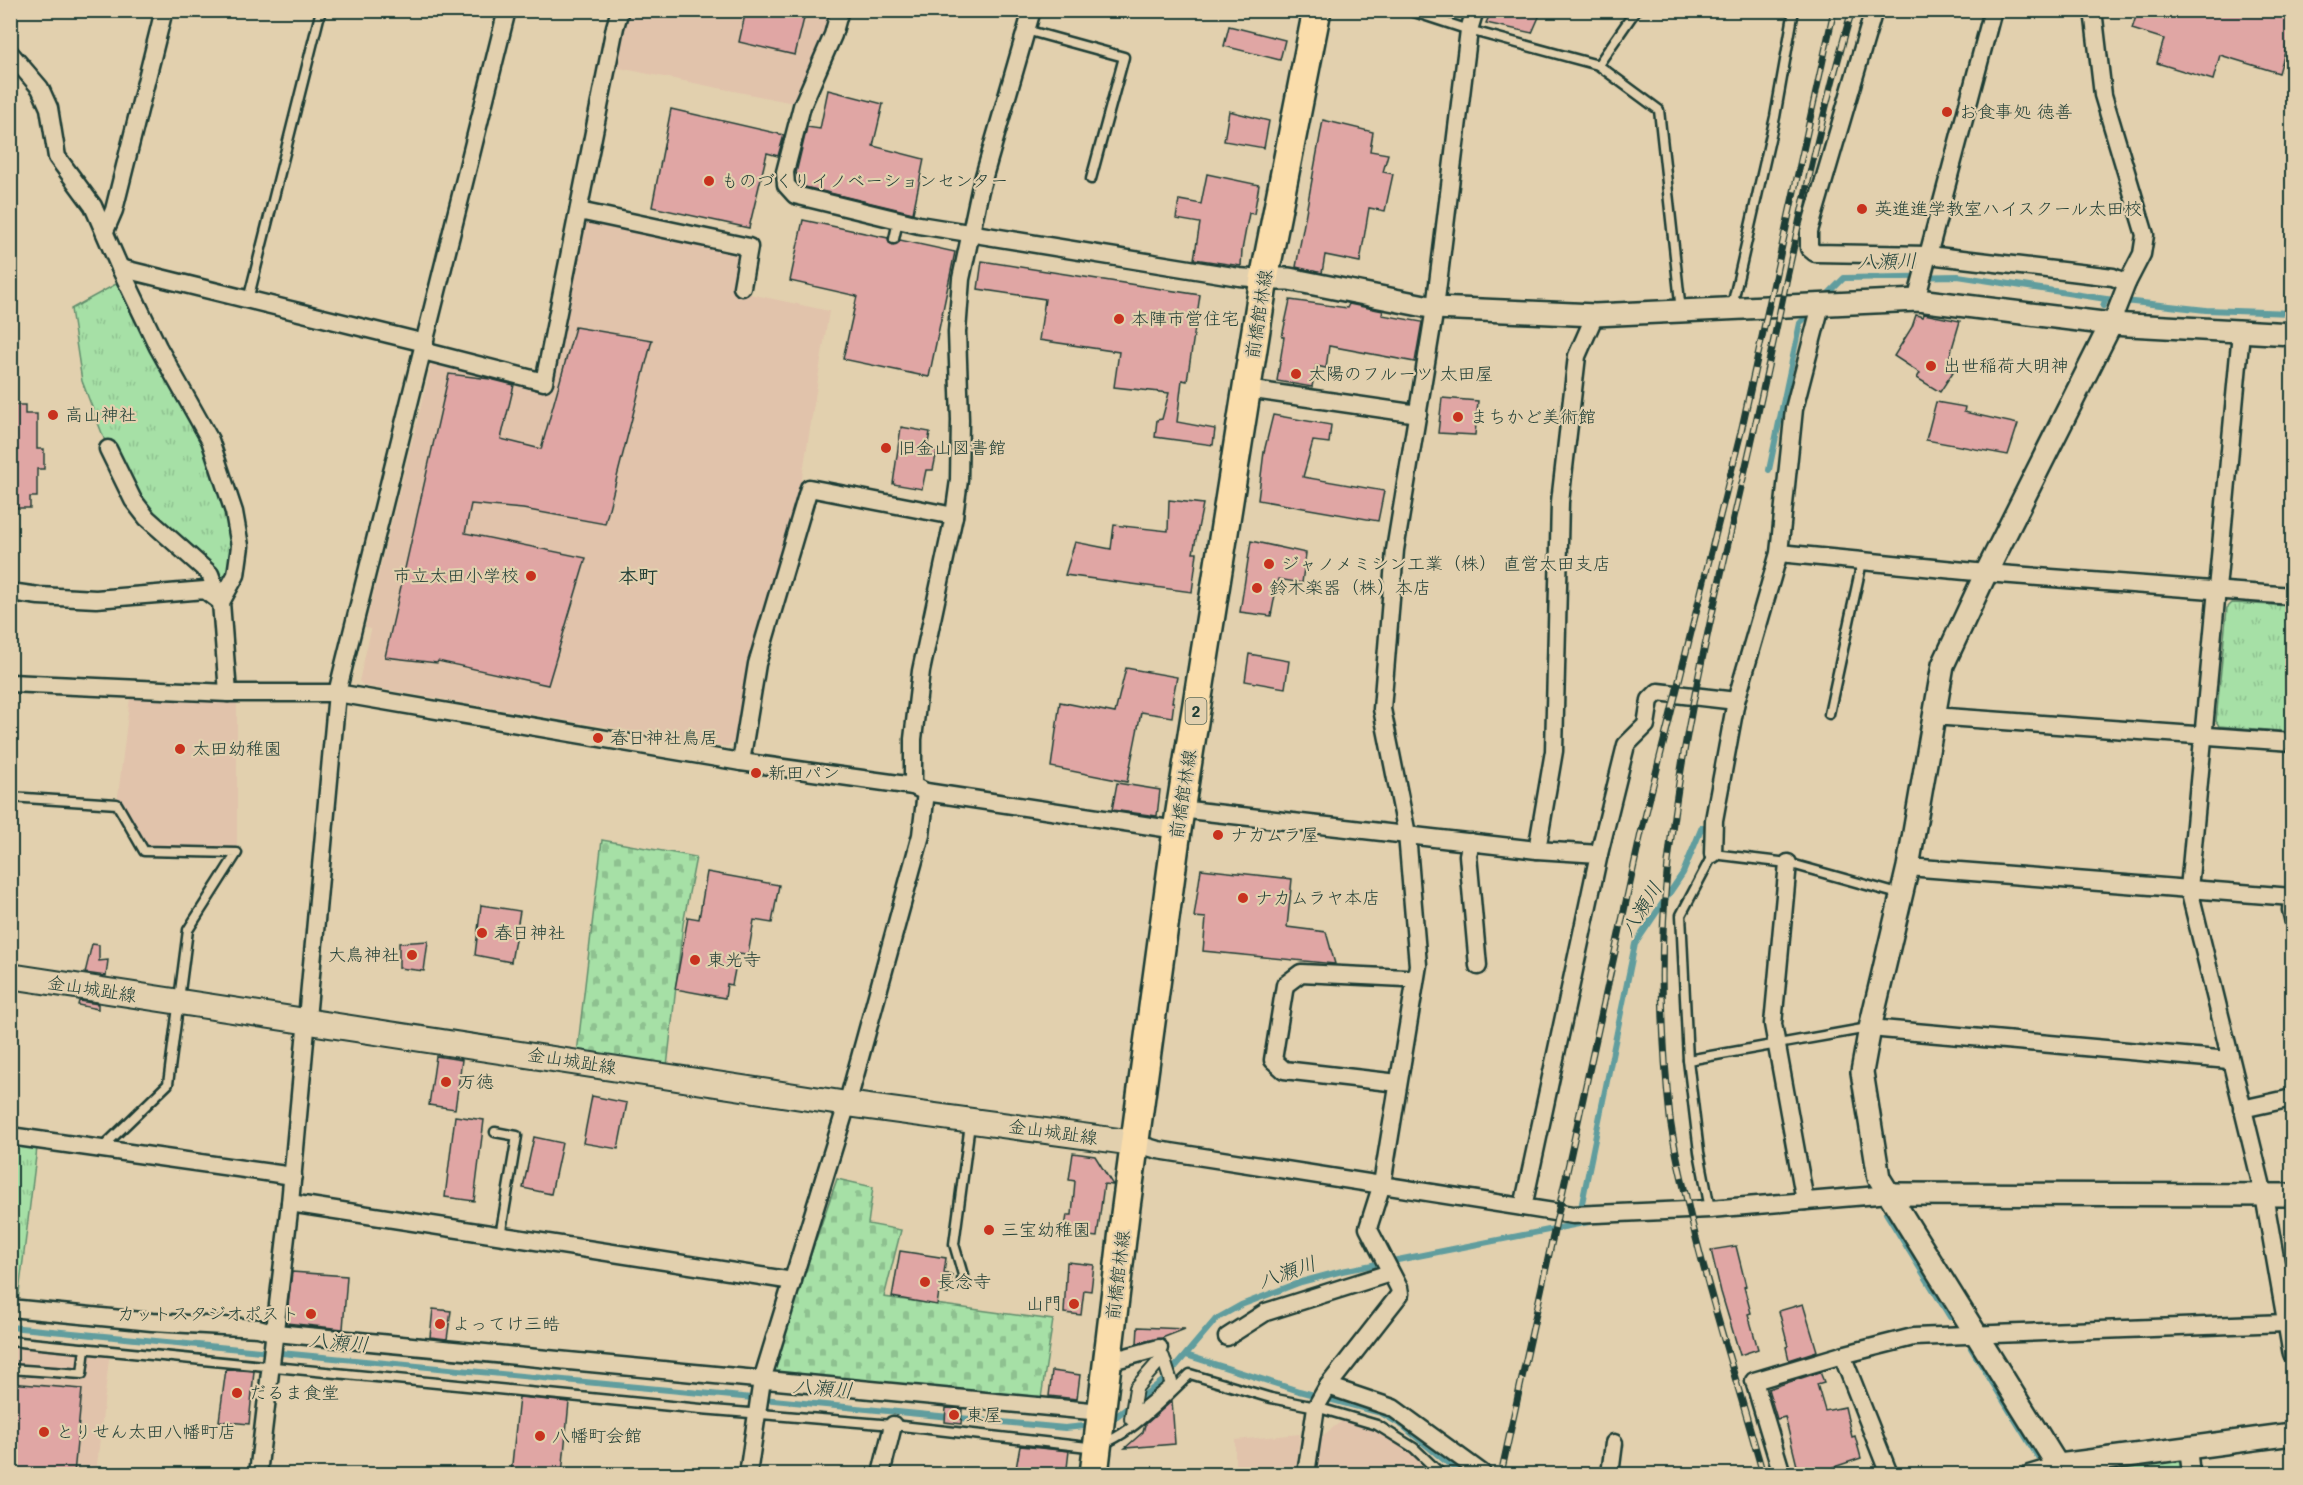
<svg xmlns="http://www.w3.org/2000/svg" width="2303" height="1485" font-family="Mali,'Klee One',sans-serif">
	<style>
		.built { fill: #e1c3ab }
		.grass { fill: url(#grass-tufts); stroke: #628e6d; stroke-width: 1.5 }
		.cemetery { fill: url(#cemetery-stones); stroke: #628e6d; stroke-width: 1.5 }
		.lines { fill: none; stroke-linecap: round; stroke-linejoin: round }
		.stream { stroke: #609d9e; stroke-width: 6 }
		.building { fill: #e0a6a4; stroke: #1f3d34; stroke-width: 1.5 }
		.service-casing { stroke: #1f3d34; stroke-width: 13 }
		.pedestrian-casing { stroke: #1f3d34; stroke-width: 16 }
		.minor-casing { stroke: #1f3d34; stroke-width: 21 }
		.tertiary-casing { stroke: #1f3d34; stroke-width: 26 }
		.secondary-casing { stroke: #1f3d34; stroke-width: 28 }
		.primary-casing { stroke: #1f3d34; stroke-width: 32 }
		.service { stroke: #e2d0ae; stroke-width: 8 }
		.pedestrian { stroke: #e2d0ae; stroke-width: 12 }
		.minor { stroke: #e2d0ae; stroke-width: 16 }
		.tertiary { stroke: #e2d0ae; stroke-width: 21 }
		.secondary { stroke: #e2d0ae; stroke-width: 24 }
		.primary { stroke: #faddab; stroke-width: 27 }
		.rail-casing { stroke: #1f3d34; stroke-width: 7 }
		.rail { stroke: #e2d0ae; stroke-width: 4.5; stroke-dasharray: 14; stroke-linecap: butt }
		.poi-dot { fill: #c8321e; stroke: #e2d0ae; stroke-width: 2 }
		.labels { text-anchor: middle; stroke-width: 4.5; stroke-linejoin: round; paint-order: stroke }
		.shield { fill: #e2d0ae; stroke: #5a6959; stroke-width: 1.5 }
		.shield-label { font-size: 16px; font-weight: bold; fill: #1f3d34 }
		.poi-label { font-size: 18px; fill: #1f3d34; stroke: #e2d0ae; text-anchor: start }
		.street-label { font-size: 18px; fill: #1f3d34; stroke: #e2d0ae }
		.water-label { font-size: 20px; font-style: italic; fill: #24453d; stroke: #e2d0ae }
		.neighbourhood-label { font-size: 20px; font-weight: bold; fill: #1f3d34; stroke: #e2d0ae }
	</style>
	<defs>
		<pattern id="grass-tufts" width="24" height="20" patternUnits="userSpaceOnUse" patternTransform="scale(1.5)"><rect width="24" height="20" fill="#a6e0a6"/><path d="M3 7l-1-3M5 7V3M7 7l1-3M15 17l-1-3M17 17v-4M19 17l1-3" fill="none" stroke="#8ec190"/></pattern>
		<pattern id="cemetery-stones" width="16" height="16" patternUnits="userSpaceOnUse" patternTransform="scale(1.5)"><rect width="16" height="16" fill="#a6e0a6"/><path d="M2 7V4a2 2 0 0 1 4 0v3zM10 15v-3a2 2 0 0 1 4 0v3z" fill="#8ec190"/></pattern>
	</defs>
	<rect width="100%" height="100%" fill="#e2d0ae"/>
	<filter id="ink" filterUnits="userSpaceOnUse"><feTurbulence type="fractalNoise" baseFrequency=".0167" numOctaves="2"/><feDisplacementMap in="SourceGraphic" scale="12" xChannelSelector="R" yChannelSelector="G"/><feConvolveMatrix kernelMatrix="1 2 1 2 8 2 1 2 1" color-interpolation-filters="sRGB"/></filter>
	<g filter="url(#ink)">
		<g class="built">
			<polygon points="628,11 833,11 828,32 798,104 614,67 620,36"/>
			<polygon points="584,217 734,249 740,258 736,291 829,311 802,478 751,660 738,740 727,747 363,686 359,681 371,630 365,627 432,362 548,390"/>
			<polygon points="131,689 237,693 237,853 144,851 117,804"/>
			<polygon points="10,1341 110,1350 96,1474 11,1474"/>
			<polygon points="1342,1421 1375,1428 1396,1438 1441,1474 1313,1474 1318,1439"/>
			<polygon points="1300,1434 1296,1474 1235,1474 1235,1440"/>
		</g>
		<g class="grass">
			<polygon points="125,279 210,440 240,546 221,602 210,574 155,526 108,449 82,381 71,309"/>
			<polygon points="2232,603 2292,606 2292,732 2219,726 2216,721 2227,608"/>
			<polygon points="11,1136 38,1140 17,1309 11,1308"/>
			<polygon points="2188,1448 2191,1474 2063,1474"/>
		</g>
		<g class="cemetery">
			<polygon points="602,840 696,857 683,924 666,1076 576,1062"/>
			<polygon points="837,1179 873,1187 868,1224 901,1230 884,1297 1053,1320 1041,1398 770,1372"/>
		</g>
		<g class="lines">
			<g class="stream">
				<polyline points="1823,299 1844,278 1958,276 2106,299"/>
				<polyline points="2103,306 2106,299 2206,310 2292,313"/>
				<polyline points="1769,470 1800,323 1812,311"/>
				<polyline points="1580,1213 1635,944 1683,873 1702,827"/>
				<polyline points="1886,1213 1950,1317"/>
				<polyline points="10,1327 1065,1428 1094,1425"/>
				<polyline points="1971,1348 2038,1457"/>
				<polyline points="1186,1355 1299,1391 1381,1413 1403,1426 1461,1474"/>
				<polyline points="1109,1422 1164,1380 1216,1319 1241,1305 1301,1282 1342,1271 1594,1221"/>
			</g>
		</g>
		<g class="building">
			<polygon points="746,10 806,10 795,55 739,42"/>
			<polygon points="1492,10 1542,10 1532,33 1486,23"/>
			<polygon points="2138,10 2292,10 2292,28 2279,73 2220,55 2213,80 2157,63 2164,39 2132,29"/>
			<polygon points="1229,26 1285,40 1280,60 1224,46"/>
			<polygon points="828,90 883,104 873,146 924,159 913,213 805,187 796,173 807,127 820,129"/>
			<polygon points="671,109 784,135 778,156 767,153 749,228 652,207"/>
			<polygon points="1229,111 1269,121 1264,148 1224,141"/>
			<polygon points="1323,120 1373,132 1370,151 1388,154 1383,172 1393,174 1385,211 1369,208 1360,262 1325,255 1322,273 1296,267"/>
			<polygon points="1207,174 1259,185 1254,214 1249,213 1242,250 1241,266 1194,259 1200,223 1176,219 1179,200 1201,204"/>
			<polygon points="803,220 888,238 889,243 893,245 900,240 955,252 929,377 843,359 857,296 790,281"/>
			<polygon points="982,261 1200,295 1187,381 1182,380 1177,422 1215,429 1213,445 1155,437 1157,420 1162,419 1169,393 1114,387 1119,352 1039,340 1045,299 978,289"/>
			<polygon points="1290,300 1347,308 1349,304 1383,311 1382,315 1422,322 1415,362 1329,346 1326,368 1316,366 1312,387 1277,381 1284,337 1282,337"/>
			<polygon points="1924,314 1960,321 1948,362 1953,365 1950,370 1953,372 1940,392 1917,378 1920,373 1894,356 1912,327 1916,315 1923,317"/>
			<polygon points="575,327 652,340 605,524 523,509 471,504 465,533 586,558 548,685 438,661 437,663 385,657 449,374 490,379 514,385 501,439 541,449"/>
			<polygon points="1442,398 1478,401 1475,435 1438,433"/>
			<polygon points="1936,402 1965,407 1964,412 2018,424 2008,455 1926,440"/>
			<polygon points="10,405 25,405 25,414 37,414 37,449 44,449 44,469 37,469 37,497 30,497 30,508 11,508"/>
			<polygon points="1273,415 1331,425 1329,443 1313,441 1303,477 1384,491 1378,521 1258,500 1264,452"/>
			<polygon points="901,427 930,432 927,449 937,451 933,470 926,470 922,489 893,484"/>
			<polygon points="1169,500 1203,504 1193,553 1197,553 1192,592 1065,575 1075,542 1111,549 1114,525 1168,531"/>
			<polygon points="1251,541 1306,553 1302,583 1278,579 1271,616 1240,612"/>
			<polygon points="1249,654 1289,661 1285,688 1245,681"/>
			<polygon points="1126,668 1177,677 1172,702 1174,702 1172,717 1141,712 1127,782 1051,767 1060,702 1115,713"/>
			<polygon points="1117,783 1160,790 1157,816 1112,810"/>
			<polygon points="1201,869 1292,879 1287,927 1326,932 1335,964 1203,951 1206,918 1194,917"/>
			<polygon points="707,872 779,885 772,923 754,920 748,955 738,954 732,985 727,984 725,998 675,989 688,917 699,919"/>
			<polygon points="481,905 520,911 511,962 475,955"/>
			<polygon points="428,941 424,971 399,968 399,943"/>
			<polygon points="92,944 99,945 99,961 108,960 106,976 85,973"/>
			<polygon points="79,1001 98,1004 98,1009 78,1005"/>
			<polygon points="436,1056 462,1060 455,1109 429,1105"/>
			<polygon points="592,1096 627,1103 618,1149 583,1143"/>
			<polygon points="455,1116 484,1120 474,1201 445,1197"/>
			<polygon points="534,1137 562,1143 551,1194 523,1188"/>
			<polygon points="1073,1153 1095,1156 1113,1185 1104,1184 1097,1237 1064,1233 1067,1215 1072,1215 1075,1181 1069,1180"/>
			<polygon points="1736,1246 1746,1286 1744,1287 1751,1313 1748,1314 1758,1349 1740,1355 1721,1292 1711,1250"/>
			<polygon points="900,1251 946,1258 944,1273 952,1275 948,1294 939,1292 937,1305 892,1297"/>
			<polygon points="1067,1262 1094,1265 1091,1291 1084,1290 1081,1315 1064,1313"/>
			<polygon points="292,1272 347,1276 343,1329 286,1323"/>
			<polygon points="1803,1304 1817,1351 1789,1360 1786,1347 1788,1346 1779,1311"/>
			<polygon points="433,1309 451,1311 447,1339 430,1337"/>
			<polygon points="1138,1327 1185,1329 1162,1338 1137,1343"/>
			<polygon points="226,1369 254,1371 249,1424 219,1421"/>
			<polygon points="1052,1371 1080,1375 1077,1399 1049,1396"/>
			<polygon points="1820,1372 1824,1382 1817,1384 1825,1411 1845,1407 1852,1437 1855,1436 1861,1458 1834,1467 1836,1474 1799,1474 1785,1417 1777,1419 1768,1389"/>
			<polygon points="10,1383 82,1389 74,1474 10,1474"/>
			<polygon points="519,1397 569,1402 562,1474 511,1474"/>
			<polygon points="1172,1401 1175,1444 1125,1448 1143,1432 1145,1425"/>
			<polygon points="946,1408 962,1409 961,1424 945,1422"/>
			<polygon points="1020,1446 1069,1451 1067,1468 1056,1467 1055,1474 1015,1474"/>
		</g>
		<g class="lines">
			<defs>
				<g id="service">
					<polyline points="1408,10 1469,30 1598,65 1659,110 1681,311"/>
					<polyline points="1026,30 1124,57 1091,179"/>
					<polyline points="1598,65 1636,10"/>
					<polyline points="894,239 898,221"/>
					<polyline points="248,300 321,10"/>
					<polyline points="1732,306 1775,117 1794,10"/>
					<polyline points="1829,714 1862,562"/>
					<polyline points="10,797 117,804 144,851 237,853 188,930 168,1084 102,1148"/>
					<polyline points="2288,897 2287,910 2292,932"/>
					<polyline points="1688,1060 1868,1028"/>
					<polyline points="495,1132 517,1136 500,1236"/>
					<polyline points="1710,1209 1699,1152 1688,1060 1681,915 1713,854 1788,863 1902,895"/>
					<polyline points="962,1280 963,1275 954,1244 970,1124"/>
					<path d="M 10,1341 L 701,1409 L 893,1425 L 1088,1447 C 1122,1445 1166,1397 1190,1374 L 1271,1398 L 1316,1407 L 1377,1425 L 1414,1448 L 1441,1474"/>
					<polyline points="10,1369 82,1374 85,1348"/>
				</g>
				<polygon id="pedestrian" points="1163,1357 1172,1385 1131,1419 1136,1388"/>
				<g id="minor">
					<polyline points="840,10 833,35 802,106 785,172 786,185 795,195 919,225 1239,277 1264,279"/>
					<polyline points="1874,10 1809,231 1809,248 1815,253 1929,255 2113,277 2127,283"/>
					<polyline points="2093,10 2103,95 2145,235 2142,254 2127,283 2111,324"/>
					<polyline points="10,53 40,88 49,108 57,157 93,206 120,268 158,347 210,440 234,512 240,546 236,575 221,602 228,693"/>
					<polyline points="579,211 749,247 742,287"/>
					<polyline points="105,231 114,210 164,10"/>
					<polyline points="120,268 425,343"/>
					<polyline points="1918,300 1919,289 1993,10"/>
					<polyline points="2241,332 2189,889 2264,1195 2292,1355"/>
					<polyline points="423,351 544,382 615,27 620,10"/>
					<polyline points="1247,389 1418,414"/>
					<polyline points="108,449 133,500 147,518 210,574 220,601"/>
					<polyline points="1779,553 1986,573 2292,596"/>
					<polyline points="10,592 39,596 96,599 205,590 221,602"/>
					<polyline points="10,683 228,693 337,693 741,762 913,786 926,792 1177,830"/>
					<polyline points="1933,716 2292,742"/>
					<polyline points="741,762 757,664 809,488 954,516"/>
					<polyline points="913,786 913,739 921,671 954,516 959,480 960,420 957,332 961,279 980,190 1032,10"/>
					<polyline points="1180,809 1537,850 1599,854"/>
					<polyline points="1471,842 1468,855 1478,966"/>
					<polyline points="1537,850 1554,751 1560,502 1577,356 1595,315"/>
					<polyline points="1713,854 1714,820 1736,701 1779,553 1794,409 1821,305"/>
					<polyline points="1788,863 1773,1024 1805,1201"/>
					<polyline points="1908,867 2292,897"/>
					<polyline points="1870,1028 2229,1060"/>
					<polyline points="1398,1083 1284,1070 1273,1060 1285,985 1301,973 1405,978 1415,981"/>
					<polyline points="2242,1109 2292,1098"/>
					<polyline points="10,1136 293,1176"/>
					<polyline points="1134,1143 1158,1150 1573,1215 1710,1209 1890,1194"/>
					<polyline points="290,1203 793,1281"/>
					<polyline points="1523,1207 1599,854 1626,745 1646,725 1650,700 1658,692 1736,701"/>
					<polyline points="10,1308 152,1322 258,1328 276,1333 1101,1412"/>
					<polyline points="1227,1337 1266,1312 1390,1273"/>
					<polyline points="1842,1355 1889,1474"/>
					<polyline points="1108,1362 1159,1348"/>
					<polyline points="1328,1386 1393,1408 1482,1473"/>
					<polyline points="2188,1448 2191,1474"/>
					<polyline points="258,1474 290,1203 337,693 507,10"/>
					<polyline points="748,1474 762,1380 848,1101 921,835 926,792"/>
					<polyline points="881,1474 893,1425"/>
					<polyline points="1306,1474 1316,1407 1328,1386 1400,1294 1399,1288 1368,1228 1382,1184 1418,965 1407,834 1382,709 1395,550 1435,308 1469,30 1475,10"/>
					<polyline points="1610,1474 1614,1443"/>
					<polyline points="1782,1474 1754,1381 1842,1355 1913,1337 2286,1323"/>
					<polyline points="2029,1474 2059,1465"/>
				</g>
				<g id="tertiary">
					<polyline points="1264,279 1289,279 1435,308 1595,315 1918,300 2111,324 2292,334"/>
					<polyline points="1890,1194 2292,1195"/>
					<polyline points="2059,1465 2292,1434"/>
					<polyline points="2063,1474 1879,1178 1862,1072 1870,1028 1908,867 1943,665 1986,573 2111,324"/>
				</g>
				<polyline id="secondary" points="10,976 847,1104 1134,1143"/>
				<polyline id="primary" points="1094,1474 1125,1214 1177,830 1264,279 1317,10"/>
			</defs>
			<use href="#service" class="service-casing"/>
			<use href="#pedestrian" class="pedestrian-casing"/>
			<use href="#minor" class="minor-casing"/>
			<use href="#tertiary" class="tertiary-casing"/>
			<use href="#secondary" class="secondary-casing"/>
			<use href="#primary" class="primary-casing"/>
			<use href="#service" class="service"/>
			<use href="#pedestrian" class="pedestrian"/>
			<use href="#minor" class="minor"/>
			<use href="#tertiary" class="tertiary"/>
			<use href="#secondary" class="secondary"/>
			<use href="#primary" class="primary"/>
			<defs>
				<g id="rail">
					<polyline points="1501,1474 1641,833 1741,432 1834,10"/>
					<path d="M 1763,1474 C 1739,1388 1711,1302 1690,1214 C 1683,1182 1674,1150 1670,1118 C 1661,1034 1659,947 1668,863 C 1684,718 1721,577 1753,435 C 1785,293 1811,150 1852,10"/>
				</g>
			</defs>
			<use href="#rail" class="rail-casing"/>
			<use href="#rail" class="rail"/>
		</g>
	</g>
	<g class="poi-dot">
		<circle cx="1947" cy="112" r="6"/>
		<circle cx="709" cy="181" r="6"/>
		<circle cx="1862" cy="209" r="6"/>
		<circle cx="1119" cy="319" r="6"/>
		<circle cx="1931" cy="366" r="6"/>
		<circle cx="1296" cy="374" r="6"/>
		<circle cx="53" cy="415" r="6"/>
		<circle cx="1458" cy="417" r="6"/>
		<circle cx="886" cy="448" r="6"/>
		<circle cx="1269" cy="564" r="6"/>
		<circle cx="531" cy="576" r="6"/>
		<circle cx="1257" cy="588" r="6"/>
		<circle cx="598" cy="738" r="6"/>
		<circle cx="180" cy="749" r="6"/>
		<circle cx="756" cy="773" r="6"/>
		<circle cx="1218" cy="835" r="6"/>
		<circle cx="1243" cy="898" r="6"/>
		<circle cx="482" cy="933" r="6"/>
		<circle cx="412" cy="955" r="6"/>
		<circle cx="695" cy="960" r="6"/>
		<circle cx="446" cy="1082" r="6"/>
		<circle cx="989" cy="1230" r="6"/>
		<circle cx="925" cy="1282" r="6"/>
		<circle cx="1074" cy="1304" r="6"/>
		<circle cx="311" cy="1314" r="6"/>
		<circle cx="440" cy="1324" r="6"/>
		<circle cx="237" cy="1393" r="6"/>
		<circle cx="954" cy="1415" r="6"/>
		<circle cx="44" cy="1432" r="6"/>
		<circle cx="540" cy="1436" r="6"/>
	</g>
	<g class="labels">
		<rect class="shield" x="1185.5" y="698" width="21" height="26" rx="4.5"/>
		<g class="shield-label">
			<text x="1196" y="717">2</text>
		</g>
		<g class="poi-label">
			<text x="1959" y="118">お食事処 徳善</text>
			<text x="721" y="187">ものづくりイノベーションセンター</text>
			<text x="1874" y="215">英進進学教室ハイスクール太田校</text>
			<text x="1131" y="325">本陣市営住宅</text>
			<text x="1943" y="372">出世稲荷大明神</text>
			<text x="1308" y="380">太陽のフルーツ 太田屋</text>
			<text x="65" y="421">高山神社</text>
			<text x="1470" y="423">まちかど美術館</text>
			<text x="898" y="454">旧金山図書館</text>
			<text x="1281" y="570">ジャノメミシン工業（株） 直営太田支店</text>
			<text x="519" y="582" text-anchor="end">市立太田小学校</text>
			<text x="1269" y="594">鈴木楽器（株）本店</text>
			<text x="610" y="744">春日神社鳥居</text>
			<text x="192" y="755">太田幼稚園</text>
			<text x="768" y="779">新田パン</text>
			<text x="1230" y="841">ナカムラ屋</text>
			<text x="1255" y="904">ナカムラヤ本店</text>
			<text x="494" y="939">春日神社</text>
			<text x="400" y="961" text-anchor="end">大鳥神社</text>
			<text x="707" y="966">東光寺</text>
			<text x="458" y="1088">万徳</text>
			<text x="1001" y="1236">三宝幼稚園</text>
			<text x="937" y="1288">長念寺</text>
			<text x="1062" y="1310" text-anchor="end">山門</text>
			<text x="299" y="1320" text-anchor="end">カットスタジオポスト</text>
			<text x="452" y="1330">よってけ三皓</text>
			<text x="249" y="1399">だるま食堂</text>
			<text x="966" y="1421">東屋</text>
			<text x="56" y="1438">とりせん太田八幡町店</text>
			<text x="552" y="1442">八幡町会館</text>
		</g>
		<g class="street-label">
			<text transform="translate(1259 314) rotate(-81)" y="6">前橋館林線</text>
			<text transform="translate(1183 794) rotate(-81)" y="6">前橋館林線</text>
			<text transform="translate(92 989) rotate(9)" y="6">金山城趾線</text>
			<text transform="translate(572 1061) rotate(9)" y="6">金山城趾線</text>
			<text transform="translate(1053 1132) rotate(8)" y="6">金山城趾線</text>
			<text transform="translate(1118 1275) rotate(-83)" y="6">前橋館林線</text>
		</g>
		<g class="water-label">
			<text transform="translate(1887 261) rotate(-1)" y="7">八瀬川</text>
			<text transform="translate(1641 909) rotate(-58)" y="7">八瀬川</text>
			<text transform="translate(1287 1272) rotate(-19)" y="7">八瀬川</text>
			<text transform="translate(339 1342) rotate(5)" y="7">八瀬川</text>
			<text transform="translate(823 1388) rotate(5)" y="7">八瀬川</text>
		</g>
		<g class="neighbourhood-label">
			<text x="638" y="583">本町</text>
		</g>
	</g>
	<rect width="2303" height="1485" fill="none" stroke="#e2d0ae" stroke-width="36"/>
	<rect x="18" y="18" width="2267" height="1449" fill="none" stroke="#1f3d34" stroke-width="2" filter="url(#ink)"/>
</svg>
